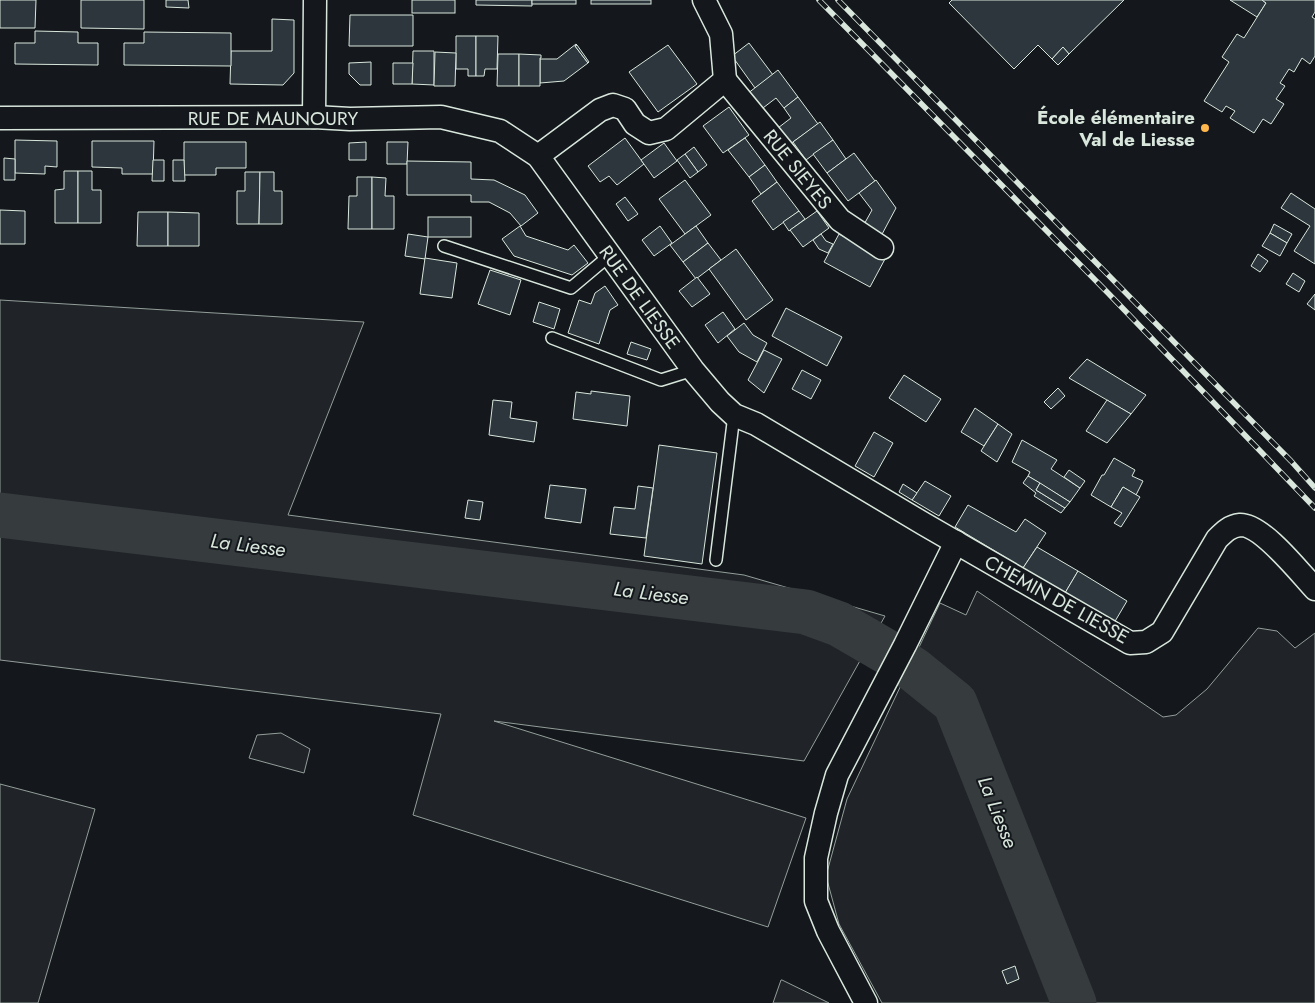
<svg xmlns="http://www.w3.org/2000/svg" width="1315" height="1003" font-family="Jost,sans-serif">
	<style>
		.green { fill: #202428; stroke: #939e99 }
		.lines { fill: none; stroke-linecap: round; stroke-linejoin: round }
		.river { stroke: #363b3e; stroke-width: 45 }
		.building { fill: #2c363c; stroke: #d8e6dc }
		.service-casing { stroke: #d8e6dc; stroke-width: 14 }
		.minor-casing { stroke: #d8e6dc; stroke-width: 25 }
		.service { stroke: #14181c; stroke-width: 11 }
		.minor { stroke: #14181c; stroke-width: 22 }
		.rail-casing { stroke: #d8e6dc; stroke-width: 5.5 }
		.rail { stroke: #14181c; stroke-width: 4; stroke-dasharray: 11; stroke-linecap: butt }
		.poi-dot { fill: #ffb74d; stroke: #14181c; stroke-width: 2 }
		.labels { text-anchor: middle; stroke-width: 4; stroke-linejoin: round; paint-order: stroke }
		.poi-label { font-size: 19px; font-weight: bold; fill: #d8e6dc; stroke: #14181c; text-anchor: end }
		.street-label { font-size: 19px; fill: #d8e6dc; stroke: #14181c }
		.water-label { font-size: 20px; font-style: italic; fill: #d8e6dc; stroke: #14181c }
	</style>
	<rect width="100%" height="100%" fill="#14181c"/>
	<g class="green">
		<polygon points="0,300 364,322 288,515 744,575 885,616 804,761 494,721 806,818 768,927 413,815 441,714 0,660"/>
		<polygon points="977,591 1163,717 1176,715 1207,689 1258,628 1277,631 1295,648 1315,633 1315,1003 882,1003 839,924 826,876 847,799 940,603 966,615"/>
		<polygon points="281,733 310,749 304,773 249,758 257,735"/>
		<polygon points="0,784 95,809 38,1003 0,1003"/>
		<polygon points="781,980 782,980 829,1003 773,1003"/>
	</g>
	<g class="lines">
		<polyline class="river" points="0,515 806,612 839,624 887,652 913,669 955,703 1074,1003"/>
	</g>
	<g class="building">
		<polygon points="0,0 36,0 35,28 0,28"/>
		<polygon points="81,0 144,0 144,29 81,28"/>
		<polygon points="166,0 188,0 189,8 166,7"/>
		<rect x="412" y="0" width="43" height="13"/>
		<polygon points="476,0 532,0 532,6 476,5"/>
		<rect x="532" y="0" width="44" height="4"/>
		<rect x="591" y="0" width="60" height="4"/>
		<polygon points="952,0 1124,0 1069,54 1063,47 1052,59 1038,45 1014,69 949,3"/>
		<polygon points="1230,0 1262,0 1266,3 1257,17"/>
		<polygon points="1262,0 1315,0 1315,12 1312,17 1315,19 1315,56 1310,64 1302,58 1294,72 1289,69 1280,83 1285,86 1276,99 1284,104 1271,124 1263,119 1254,133 1230,118 1235,111 1226,106 1222,112 1204,101 1229,62 1222,57 1237,34 1244,38 1266,3"/>
		<polygon points="350,15 413,15 413,46 349,46"/>
		<polygon points="272,19 294,20 294,73 283,85 230,84 231,51 272,51"/>
		<polygon points="35,31 78,32 78,43 98,43 98,65 15,64 15,43 35,43"/>
		<polygon points="144,32 231,33 231,66 124,65 124,43 144,43"/>
		<polygon points="456,36 476,36 476,76 468,76 468,69 456,69"/>
		<polygon points="476,36 498,36 497,69 485,69 484,76 476,76"/>
		<polygon points="749,43 773,75 755,88 732,56"/>
		<polygon points="576,44 577,45 575,46 588,63 564,81 540,83 540,59 557,59"/>
		<polygon points="577,45 589,62 588,63 575,46"/>
		<polygon points="668,45 697,84 658,112 629,72"/>
		<polygon points="1063,47 1069,54 1058,65 1052,59"/>
		<polygon points="413,51 434,51 434,85 412,84"/>
		<polygon points="435,52 456,53 455,86 434,86"/>
		<polygon points="498,54 519,54 519,86 497,86"/>
		<polygon points="519,54 541,55 541,58 540,58 540,86 519,86"/>
		<polygon points="371,62 371,85 360,85 349,74 349,63"/>
		<polygon points="393,63 413,63 412,84 393,84"/>
		<polygon points="778,70 798,97 784,108 776,98 759,111 747,94"/>
		<polygon points="798,97 818,124 786,147 774,131 791,118 784,108"/>
		<polygon points="729,107 749,135 723,153 703,126"/>
		<polygon points="820,122 833,140 806,160 793,142"/>
		<polygon points="625,138 644,164 617,185 609,176 600,182 588,166"/>
		<polygon points="745,138 765,165 749,177 728,150"/>
		<polygon points="15,140 57,141 57,167 45,166 45,174 15,173"/>
		<polygon points="833,140 846,159 827,173 813,154"/>
		<polygon points="92,141 154,141 153,174 122,174 122,168 92,167"/>
		<polygon points="184,142 246,142 246,168 216,168 216,175 184,175"/>
		<polygon points="366,142 366,160 349,160 349,143"/>
		<polygon points="387,142 408,142 407,164 387,164"/>
		<polygon points="664,143 677,161 654,178 641,160"/>
		<polygon points="694,147 707,165 698,172 685,154"/>
		<polygon points="854,153 875,181 848,201 827,173"/>
		<polygon points="685,154 698,172 690,178 677,160"/>
		<polygon points="4,158 15,159 15,180 4,180"/>
		<polygon points="153,160 164,160 164,181 152,181"/>
		<polygon points="173,160 184,160 185,181 173,181"/>
		<polygon points="407,161 471,162 471,179 494,180 525,195 538,213 521,226 510,213 489,202 471,202 471,195 407,195"/>
		<polygon points="765,165 777,182 761,194 749,177"/>
		<polygon points="64,171 78,171 78,223 55,223 55,190 64,189"/>
		<polygon points="78,171 92,171 92,190 101,190 101,223 78,223"/>
		<polygon points="245,172 260,172 259,224 237,224 237,191 245,191"/>
		<polygon points="260,172 274,172 274,191 282,191 282,224 259,224"/>
		<polygon points="357,177 372,177 372,229 348,229 349,196 357,196"/>
		<polygon points="372,177 386,178 385,196 394,196 394,229 372,229"/>
		<polygon points="685,180 711,215 685,234 659,199"/>
		<polygon points="876,180 896,208 880,238 862,228 872,210 859,193"/>
		<polygon points="777,182 799,211 773,230 752,201"/>
		<polygon points="1291,193 1315,209 1315,264 1294,251 1310,226 1281,208"/>
		<polygon points="625,197 638,214 628,221 616,204"/>
		<polygon points="0,210 25,211 25,244 0,244"/>
		<polygon points="799,211 805,219 789,231 783,222"/>
		<polygon points="817,211 829,228 803,247 790,230"/>
		<polygon points="138,212 168,212 168,246 137,246"/>
		<polygon points="168,212 199,213 199,246 168,246"/>
		<rect x="428" y="217" width="43" height="20"/>
		<polygon points="1274,224 1292,234 1287,243 1270,233"/>
		<polygon points="520,226 526,236 568,250 574,245 588,263 572,275 514,256 502,239"/>
		<polygon points="660,226 672,243 654,256 642,240"/>
		<polygon points="696,226 708,243 683,262 670,245"/>
		<polygon points="1270,233 1287,243 1280,256 1262,246"/>
		<polygon points="408,234 428,237 425,259 405,256"/>
		<polygon points="821,234 826,241 833,244 828,253 819,249 813,240"/>
		<polygon points="839,234 885,259 870,287 824,262"/>
		<polygon points="708,243 721,260 696,279 683,262"/>
		<polygon points="736,249 773,300 746,320 709,269"/>
		<polygon points="1258,254 1268,261 1260,272 1251,266"/>
		<polygon points="425,258 457,263 452,298 420,294"/>
		<polygon points="490,270 521,280 510,315 478,304"/>
		<polygon points="1293,273 1305,281 1299,292 1286,284"/>
		<polygon points="697,277 710,294 692,307 679,291"/>
		<polygon points="605,286 618,305 610,310 599,344 568,333 579,300 591,304 595,293"/>
		<polygon points="1315,294 1315,310 1307,304"/>
		<polygon points="539,302 560,309 554,329 533,322"/>
		<polygon points="786,308 842,337 827,366 772,336"/>
		<polygon points="723,312 735,329 718,343 705,325"/>
		<polygon points="744,323 753,335 767,343 757,362 739,352 727,336"/>
		<polygon points="631,342 651,349 647,360 627,354"/>
		<polygon points="764,350 782,359 764,393 748,380"/>
		<polygon points="1087,359 1146,395 1131,414 1069,378"/>
		<polygon points="802,370 821,380 811,399 792,389"/>
		<polygon points="904,375 941,399 926,422 889,398"/>
		<polygon points="1058,388 1065,396 1051,409 1044,402"/>
		<polygon points="591,391 630,396 627,426 573,419 576,392 591,394"/>
		<polygon points="493,400 512,402 510,418 537,422 534,442 489,435"/>
		<polygon points="1107,400 1131,414 1107,443 1086,431"/>
		<polygon points="975,408 998,424 984,446 961,432"/>
		<polygon points="998,424 1012,434 997,462 981,451"/>
		<polygon points="874,432 893,443 874,477 855,466"/>
		<polygon points="1022,440 1057,460 1051,469 1080,488 1070,502 1028,476 1030,472 1012,462"/>
		<polygon points="659,445 717,453 702,564 644,556"/>
		<polygon points="1114,458 1135,470 1132,476 1143,481 1136,495 1123,487 1111,507 1091,495 1102,475 1104,475"/>
		<polygon points="1069,470 1085,481 1080,488 1064,477"/>
		<polygon points="1028,476 1040,483 1036,490 1065,508 1061,513 1034,496 1036,493 1023,483"/>
		<polygon points="925,481 951,496 939,516 912,500"/>
		<polygon points="1040,483 1070,502 1065,508 1036,490"/>
		<polygon points="903,484 917,493 912,500 899,492"/>
		<polygon points="550,485 586,489 581,523 545,518"/>
		<polygon points="638,486 653,488 646,538 610,534 614,507 635,509"/>
		<polygon points="1123,487 1140,497 1121,527 1114,523 1122,513 1111,507"/>
		<polygon points="468,500 483,502 480,520 465,518"/>
		<polygon points="968,505 1016,532 1025,519 1046,533 1023,568 955,527"/>
		<polygon points="1037,547 1078,571 1065,593 1023,568"/>
		<polygon points="1078,571 1127,601 1114,623 1065,593"/>
		<polygon points="1015,966 1019,979 1007,984 1002,971"/>
	</g>
	<g class="lines">
		<defs>
			<g id="service">
				<polyline points="444,246 571,288 609,256"/>
				<polyline points="552,338 661,380 693,370"/>
				<polyline points="716,560 734,415"/>
			</g>
			<g id="minor">
				<polyline points="725,80 840,220 882,248"/>
				<polyline points="314,117 315,0"/>
				<path d="M 0,118 L 314,117 L 350,119 L 441,117 L 500,131 L 538,156 L 693,370 L 720,402 L 734,415 L 756,424 L 924,524 L 1130,643 L 1146,642 L 1162,632 L 1217,539 C 1224,532 1230,526 1240,525 C 1262,524 1300,573 1315,589"/>
				<polyline points="538,156 600,110 613,105 625,109 635,124 649,133 666,129 725,80 721,34 704,0"/>
				<polyline points="866,1003 828,931 816,901 816,858 826,813 837,775 905,645 956,542"/>
			</g>
		</defs>
		<use href="#service" class="service-casing"/>
		<use href="#minor" class="minor-casing"/>
		<use href="#service" class="service"/>
		<use href="#minor" class="minor"/>
		<defs>
			<g id="rail">
				<polyline points="819,0 1108,293 1315,508"/>
				<polyline points="838,0 1291,461 1315,488"/>
			</g>
		</defs>
		<use href="#rail" class="rail-casing"/>
		<use href="#rail" class="rail"/>
	</g>
	<circle class="poi-dot" cx="1205" cy="128" r="5"/>
	<g class="labels">
		<g class="poi-label">
			<text x="1195" y="124">École élémentaire<tspan x="1195" dy="22">Val de Liesse</tspan></text>
		</g>
		<g class="street-label">
			<text x="273" y="125">RUE DE MAUNOURY</text>
			<text transform="translate(798 169) rotate(51)" y="7">RUE SIEYES</text>
			<text transform="translate(640 297) rotate(54)" y="7">RUE DE LIESSE</text>
			<text transform="translate(1057 599) rotate(29)" y="7">CHEMIN DE LIESSE</text>
		</g>
		<g class="water-label">
			<text transform="translate(248 545) rotate(7)" y="7">La Liesse</text>
			<text transform="translate(651 593) rotate(7)" y="7">La Liesse</text>
			<text transform="translate(998 812) rotate(68)" y="7">La Liesse</text>
		</g>
	</g>
</svg>
